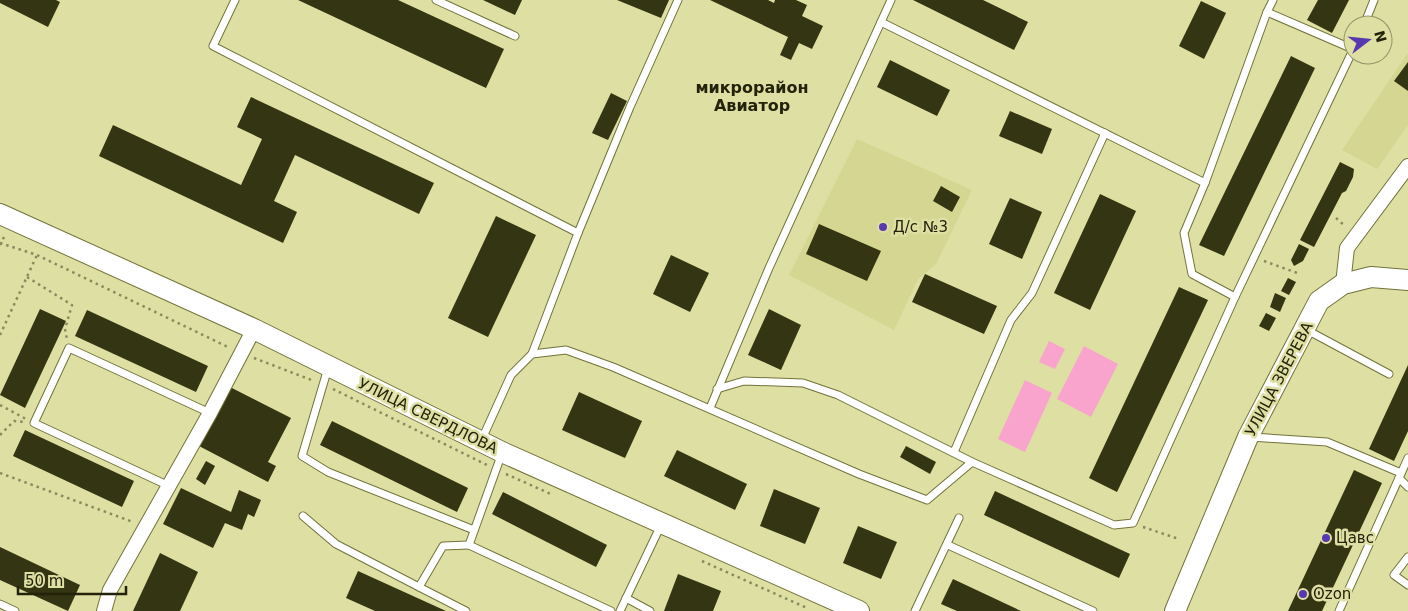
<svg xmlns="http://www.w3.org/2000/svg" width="1408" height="611" font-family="'DejaVu Sans',sans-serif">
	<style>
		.built { fill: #d4d691 }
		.green { fill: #f9a4cd }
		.building { fill: #343512 }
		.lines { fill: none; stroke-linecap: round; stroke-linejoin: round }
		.service-casing { stroke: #72733a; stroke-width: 9 }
		.minor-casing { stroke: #72733a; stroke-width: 16 }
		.secondary-casing { stroke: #72733a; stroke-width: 22 }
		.path { stroke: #898a5e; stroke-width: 2.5; stroke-dasharray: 2.5 4; stroke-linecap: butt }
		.service { stroke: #fff; stroke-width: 7 }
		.minor { stroke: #fff; stroke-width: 14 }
		.secondary { stroke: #fff; stroke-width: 20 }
		.poi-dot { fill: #5838b0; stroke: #dedfa3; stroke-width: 2 }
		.labels { text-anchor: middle; stroke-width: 5; stroke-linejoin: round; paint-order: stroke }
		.poi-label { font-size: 15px; fill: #23230b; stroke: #dedfa3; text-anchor: start }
		.street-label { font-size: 15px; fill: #23230b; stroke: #dedfa3 }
		.neighbourhood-label { font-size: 16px; font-weight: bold; fill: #23230b; stroke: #dedfa3 }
	</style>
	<rect width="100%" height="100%" fill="#dedfa3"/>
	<g class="built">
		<polygon points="1408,53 1408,125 1377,169 1342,150"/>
		<polygon points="857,139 972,190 936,264 918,279 894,330 789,275"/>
	</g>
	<g class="green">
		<polygon points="1049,341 1065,349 1055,369 1039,362"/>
		<polygon points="1084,346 1118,364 1091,417 1057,399"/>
		<polygon points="1025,380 1052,393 1025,452 998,439"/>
	</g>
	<g class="building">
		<polygon points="0,0 56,0 60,2 48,27 0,3"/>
		<polygon points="298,0 398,0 504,49 486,88"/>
		<polygon points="483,0 522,0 515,15"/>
		<polygon points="617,0 669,0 661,18"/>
		<polygon points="710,0 768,0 774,3 775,0 796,0 807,5 802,16 823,26 812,49 799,43 791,60 780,55 788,37"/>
		<polygon points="913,0 983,0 1028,22 1014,50"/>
		<polygon points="1318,0 1349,0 1332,33 1307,20"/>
		<polygon points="1201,1 1226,13 1204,59 1179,46"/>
		<polygon points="1291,56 1315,68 1224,256 1199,245"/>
		<polygon points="890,60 950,90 937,116 877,87"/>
		<polygon points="1408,62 1408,91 1394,81"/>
		<polygon points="611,93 627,101 608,140 592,133"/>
		<polygon points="251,97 434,183 419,214 295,155 274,201 297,212 283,243 99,156 113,125 241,185 262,139 237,127"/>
		<polygon points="1010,111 1052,129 1042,154 999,136"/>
		<polygon points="1340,162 1354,169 1353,177 1346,191 1342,193 1314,247 1300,240"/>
		<polygon points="941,186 960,197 952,212 933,201"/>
		<polygon points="1100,194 1136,211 1090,310 1054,293"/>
		<polygon points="1010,198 1042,212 1022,259 989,244"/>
		<polygon points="496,216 536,235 488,337 448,318"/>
		<polygon points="819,224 881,251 867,281 806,254"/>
		<polygon points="1299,244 1309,249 1303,261 1294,266 1291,260"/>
		<polygon points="671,255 709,273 690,312 653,294"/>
		<polygon points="925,274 997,306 984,334 912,302"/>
		<polygon points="1288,278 1296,282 1289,295 1281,291"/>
		<polygon points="1179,287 1208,300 1117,492 1089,478"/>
		<polygon points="1275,293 1286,298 1280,312 1270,307"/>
		<polygon points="40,309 66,321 25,408 0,395"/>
		<polygon points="769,309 801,325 781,370 748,355"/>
		<polygon points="87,310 208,366 196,392 75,336"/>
		<polygon points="1266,313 1276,318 1269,331 1259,326"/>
		<polygon points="1408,365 1408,431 1394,461 1369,449"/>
		<polygon points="230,387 291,418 268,462 276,466 268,482 199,446"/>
		<polygon points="579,392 642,421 625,458 562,430"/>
		<polygon points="332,421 468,488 457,512 320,445"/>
		<polygon points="25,430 134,481 122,507 13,456"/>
		<polygon points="906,446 936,462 930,474 900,457"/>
		<polygon points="677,450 747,484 735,510 664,476"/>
		<polygon points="206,461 215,466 205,485 196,479"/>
		<polygon points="1354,470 1382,483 1322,611 1288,611"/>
		<polygon points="181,488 231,512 239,490 261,500 254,517 248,514 242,530 225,523 213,548 163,524"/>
		<polygon points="774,489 820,508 805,544 760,526"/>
		<polygon points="995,491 1130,554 1119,578 984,515"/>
		<polygon points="503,492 607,545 596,567 492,514"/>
		<polygon points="858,526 897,542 881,579 843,563"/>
		<polygon points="0,547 80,585 68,611 0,580"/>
		<polygon points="160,553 198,572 180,611 133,611"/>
		<polygon points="358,571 446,611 375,611 346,598"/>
		<polygon points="678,574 721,591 713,611 664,611"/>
		<polygon points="953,579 1021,611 957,611 941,604"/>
	</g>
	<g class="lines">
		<defs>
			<g id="service">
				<polyline points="235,0 213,46 578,233 532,354"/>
				<polyline points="436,0 515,36"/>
				<polyline points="1273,0 1267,12 1353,49"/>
				<polyline points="881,22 1205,183"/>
				<polyline points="1364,25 1374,0"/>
				<polyline points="578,233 630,107 678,0"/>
				<polyline points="1235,297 1192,274 1184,233 1205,183 1267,12"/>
				<polyline points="1305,329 1389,374"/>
				<polyline points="328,368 302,456 328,472 474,530"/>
				<polyline points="717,389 744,381 803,383 838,395 972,462"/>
				<polyline points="710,408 769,268 891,0"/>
				<polyline points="1251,437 1327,442 1401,473"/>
				<polyline points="482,439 511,375 532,354 566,350 613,367 859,474 927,500 972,462 1114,525 1133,523 1235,297 1353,50"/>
				<polyline points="954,452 1011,320 1032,293 1105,133"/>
				<polyline points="502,453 469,545 611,611"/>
				<polyline points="1399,478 1408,487"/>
				<polyline points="169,486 34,423 69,348 210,413"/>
				<polyline points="303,516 336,544 419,587"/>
				<polyline points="948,545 1093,611"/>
				<polyline points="1408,557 1394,575 1408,585"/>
				<polyline points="626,598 650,611"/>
				<polyline points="0,604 15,611"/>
				<polyline points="466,611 419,587 443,546 469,545"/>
				<polyline points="620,611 661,525"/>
				<polyline points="915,611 959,518"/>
				<polyline points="1339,611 1408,458"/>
			</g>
			<g id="minor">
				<polyline points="1343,284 1347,248 1408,166"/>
				<polyline points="104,611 110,590 210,413 254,329"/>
			</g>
			<g id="secondary">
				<polyline points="0,214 254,329 502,452 859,611"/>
				<polyline points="1175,611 1248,437 1319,301 1343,284 1371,277 1408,280"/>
			</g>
		</defs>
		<use href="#service" class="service-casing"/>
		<use href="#minor" class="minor-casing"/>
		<use href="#secondary" class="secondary-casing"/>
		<g class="path">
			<polyline points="1336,218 1345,226"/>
			<polyline points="0,243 37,255 230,348"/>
			<polyline points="0,245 5,235"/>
			<polyline points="1264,261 1300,274"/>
			<polyline points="27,277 72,305 65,329 67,339"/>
			<polyline points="0,335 37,255"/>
			<polyline points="254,358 314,381"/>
			<polyline points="333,389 487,465"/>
			<polyline points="0,405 26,419"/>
			<polyline points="0,435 14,421 25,422"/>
			<polyline points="0,473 133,522"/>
			<polyline points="506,474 553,495"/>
			<polyline points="1143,527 1179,539"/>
			<polyline points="702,561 807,608"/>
		</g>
		<use href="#service" class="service"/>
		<use href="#minor" class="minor"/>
		<use href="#secondary" class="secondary"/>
	</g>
	<g class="poi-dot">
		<circle cx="883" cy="227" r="5"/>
		<circle cx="1326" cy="538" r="5"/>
		<circle cx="1303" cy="594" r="5"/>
	</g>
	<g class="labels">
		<g class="poi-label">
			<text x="893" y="232">Д/с №3</text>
			<text x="1336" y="543">Цавс</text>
			<text x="1313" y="599">Ozon</text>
		</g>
		<g class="street-label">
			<text transform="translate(1279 379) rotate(-62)" y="5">УЛИЦА ЗВЕРЕВА</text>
			<text transform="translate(428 416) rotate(26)" y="5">УЛИЦА СВЕРДЛОВА</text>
		</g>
		<g class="neighbourhood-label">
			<text x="752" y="93">микрорайон<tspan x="752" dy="18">Авиатор</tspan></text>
		</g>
	</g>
	<g transform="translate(1368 40) rotate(74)"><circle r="24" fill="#dedfa3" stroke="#939466"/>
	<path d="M0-4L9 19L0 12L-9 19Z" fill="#5838b0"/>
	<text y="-8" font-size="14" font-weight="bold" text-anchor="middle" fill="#23230b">N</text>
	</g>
	<path d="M18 586v8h108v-8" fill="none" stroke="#23230b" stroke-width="2.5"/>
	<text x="25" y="586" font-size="15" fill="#23230b" stroke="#dedfa3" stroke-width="4" paint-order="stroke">50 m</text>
</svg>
